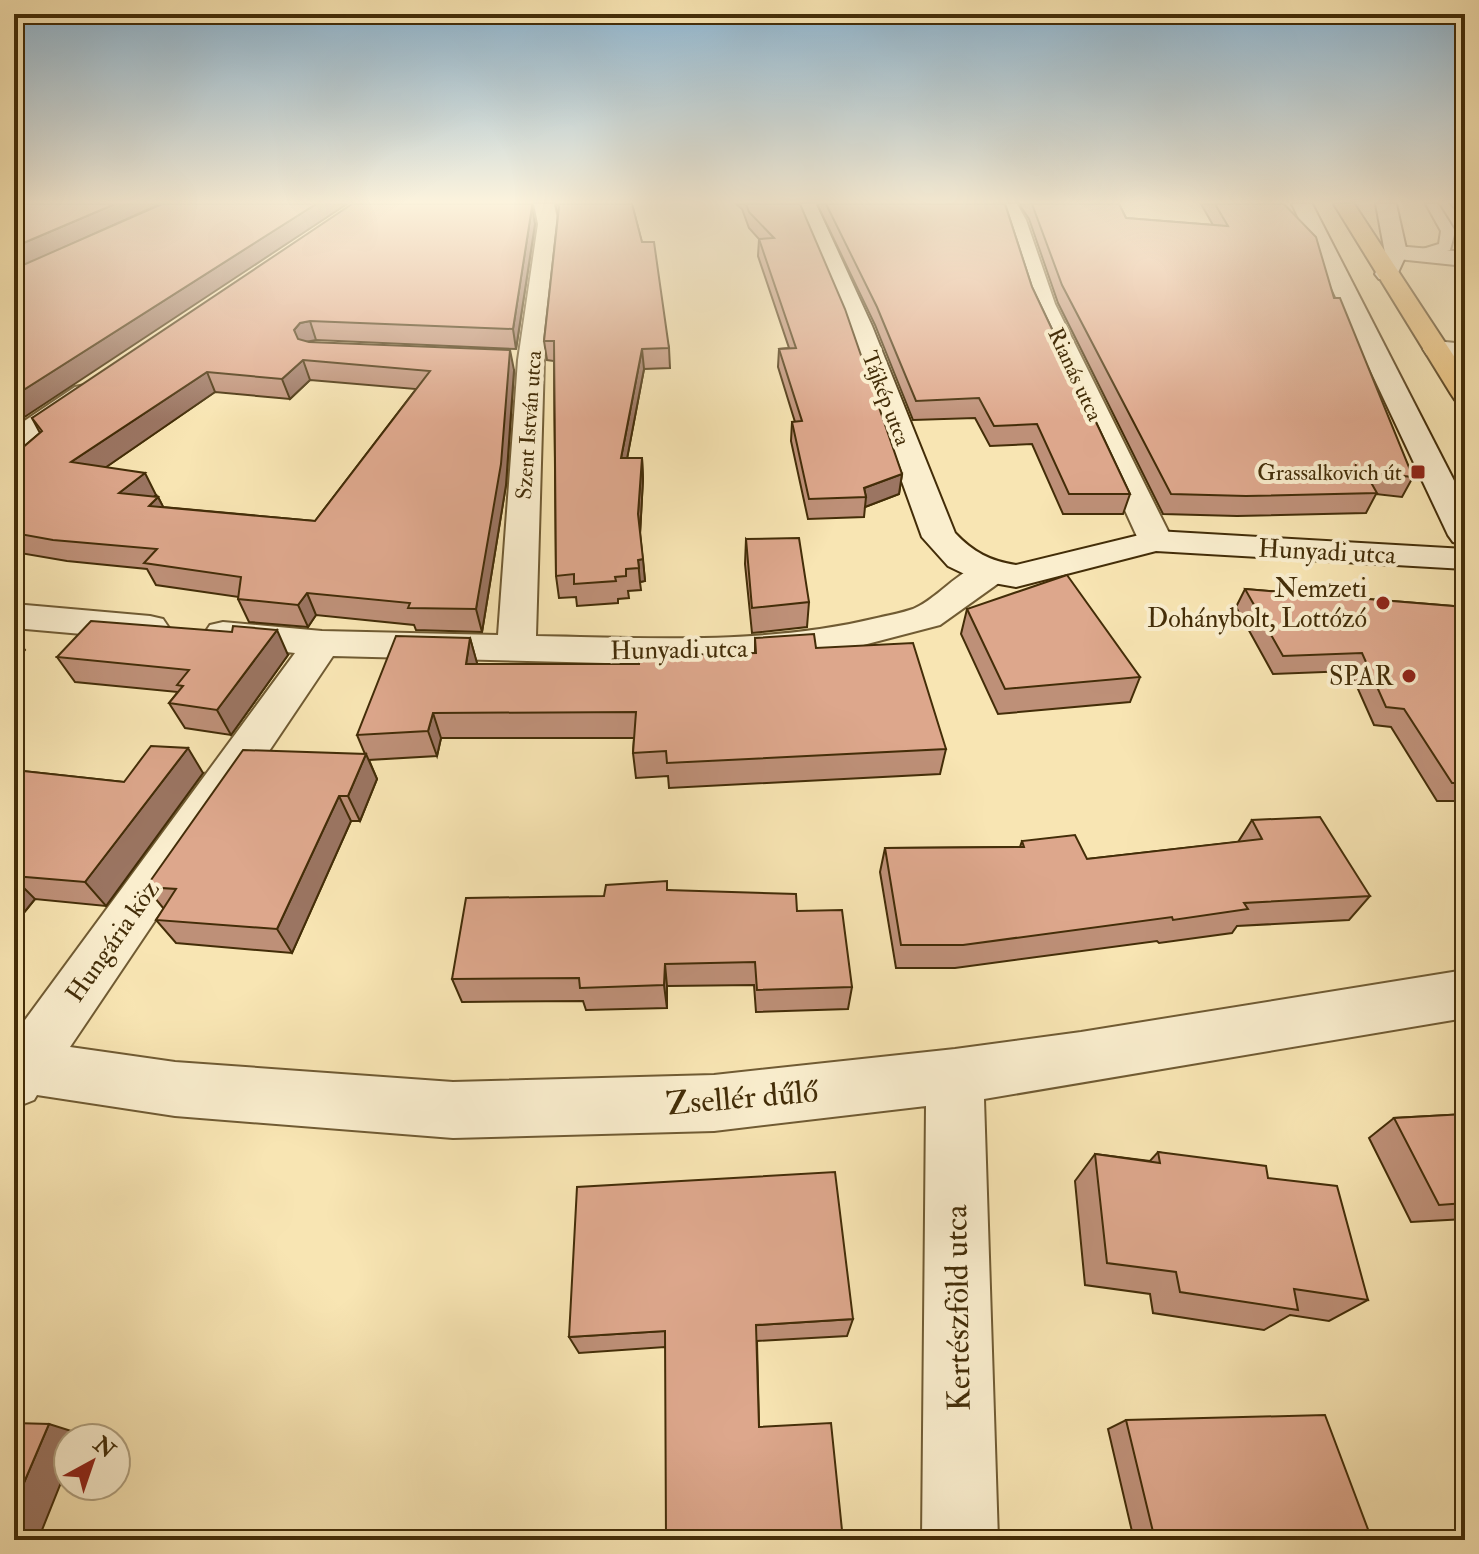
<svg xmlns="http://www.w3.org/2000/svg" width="1479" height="1554" font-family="'IM FELL Double Pica',serif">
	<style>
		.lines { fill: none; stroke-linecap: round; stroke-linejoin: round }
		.lane-casing { stroke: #705b33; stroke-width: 4 }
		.street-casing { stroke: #705b33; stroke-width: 4 }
		.secondary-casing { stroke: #432d08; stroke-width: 4 }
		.primary-casing { stroke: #432d08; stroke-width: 4 }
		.lane { fill: #faeece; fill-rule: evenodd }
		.street { fill: #faeece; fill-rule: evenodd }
		.secondary { fill: #faeece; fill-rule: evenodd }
		.primary { fill: #ecc27a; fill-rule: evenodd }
		.wall { fill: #be9078; stroke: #432d08; stroke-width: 2; fill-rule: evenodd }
		.shaded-wall { fill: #9b7562; stroke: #432d08; stroke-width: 2 }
		.building { fill: #dda78c; stroke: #432d08; stroke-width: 2; fill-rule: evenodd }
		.poi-dot { fill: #8f2418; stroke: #faeece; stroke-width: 3 }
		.labels { text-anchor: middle; stroke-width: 8; stroke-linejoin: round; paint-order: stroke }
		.far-street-label { font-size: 22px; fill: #432d08; stroke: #faeece }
		.far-poi-label { font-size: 22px; fill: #432d08; stroke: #faeece; text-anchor: end }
		.street-label { font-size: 26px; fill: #432d08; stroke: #faeece }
		.poi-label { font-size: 26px; fill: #432d08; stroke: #faeece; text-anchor: end }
		.near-street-label { font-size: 32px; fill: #432d08; stroke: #faeece }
	</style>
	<rect width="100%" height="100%" fill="#f8e5b3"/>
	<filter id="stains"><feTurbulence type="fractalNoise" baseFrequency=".0025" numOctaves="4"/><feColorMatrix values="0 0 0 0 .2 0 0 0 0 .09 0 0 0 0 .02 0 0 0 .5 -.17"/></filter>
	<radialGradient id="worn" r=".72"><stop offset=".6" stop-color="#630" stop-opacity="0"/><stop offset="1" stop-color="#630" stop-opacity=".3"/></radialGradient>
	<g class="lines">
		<defs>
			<polygon id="lane" points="1426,204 1438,204 1455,231 1450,250 1418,259 1413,258 1413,252 1439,244 1441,231"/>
			<g id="street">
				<path d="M 534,204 L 554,204 L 558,224 L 544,360 L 536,636 C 650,638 766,645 877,618 C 889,615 902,613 913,609 C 944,596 966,556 1003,564 L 1008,572 L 1003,580 L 940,625 L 825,655 L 683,665 L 333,656 L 70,1047 L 175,1062 L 453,1082 L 714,1075 L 955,1049 L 1081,1032 L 1465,970 L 1465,1018 L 984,1099 L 998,1540 L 922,1540 L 926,1106 L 714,1131 L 453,1138 L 175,1116 L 37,1095 L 34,1100 L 14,1108 L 14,1035 L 295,653 L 210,643 L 204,634 L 210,625 L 223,622 L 322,631 L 498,635 L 518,360 L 538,224 Z"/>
				<polygon points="997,204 1017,204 1026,220 1055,304 1173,541 1168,548 1156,551 1144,548 1139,541 1031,304 1006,220"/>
				<polygon points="1396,246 1465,252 1465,266 1388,258 1385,253 1388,248"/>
				<polygon points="1436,341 1465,344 1465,360 1427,355 1423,349 1427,343"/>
				<polygon points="85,385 95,387 99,393 95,399 25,448 14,451 14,428 75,387"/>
				<polygon points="14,604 150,616 163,619 169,628 163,637 150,640 14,628"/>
			</g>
			<g id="secondary">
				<path d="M 796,204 L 816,204 L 872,326 L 955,533 C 973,552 990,561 1016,565 L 1156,531 L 1465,549 L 1465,569 L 1156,551 L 1016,587 L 977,580 L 948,566 L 922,537 L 846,326 Z"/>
				<polygon points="1292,204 1312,204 1465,502 1465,545 1453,542 1448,535"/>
				<polygon points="1376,204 1396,204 1407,253 1395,279 1379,279 1375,274 1385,253"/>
			</g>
			<polygon id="primary" points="1334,204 1354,204 1465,373 1465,402 1455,400 1451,394"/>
		</defs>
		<use href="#lane" class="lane-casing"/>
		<use href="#street" class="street-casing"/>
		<use href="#secondary" class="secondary-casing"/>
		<use href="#primary" class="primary-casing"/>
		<use href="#lane" class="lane"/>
		<use href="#street" class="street"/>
		<use href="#secondary" class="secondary"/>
		<use href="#primary" class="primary"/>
	</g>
	<g class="wall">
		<polygon points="555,204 632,204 669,348 670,368 644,369 627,458 642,458 643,479 640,533 645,581 640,582 641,590 628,591 629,598 618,599 618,603 577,606 576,597 559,598 556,576 554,361 547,360 544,341 558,214"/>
		<polygon points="736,204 800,204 902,474 899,494 865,507 864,517 808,519 791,441 792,422 795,422 778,367 779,349 789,348 758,256 759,239 749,228 742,209"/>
		<polygon points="817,204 1005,204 1032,287 1130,494 1123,514 1063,514 1032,444 990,446 975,418 913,420 875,325"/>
		<polygon points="1019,204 1119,204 1126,218 1213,225 1201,204 1284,204 1334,298 1413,477 1402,497 1376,494 1366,513 1237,516 1163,514 1058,303 1029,219"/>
		<polygon points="1450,204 1465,204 1465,221"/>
		<path d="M 535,224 L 516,349 L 316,340 L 308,342 L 514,370 L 506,485 L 482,632 L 416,630 L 414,625 L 316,615 L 308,627 L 249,622 L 238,599 L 239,597 L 156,585 L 147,569 L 67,561 L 14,552 L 14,455 L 40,433 L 32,418 ZM 310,380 L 416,389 L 315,521 L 163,507 L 158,497 L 153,496 L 156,495 L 106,467 L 215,392 L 290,399 Z"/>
		<polygon points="1465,260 1465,276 1460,269"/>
		<polygon points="746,539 809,602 807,627 752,633 745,564"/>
		<polygon points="1245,589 1465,607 1465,803 1464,801 1437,801 1391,727 1374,725 1350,671 1273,674 1236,607"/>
		<polygon points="967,609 1140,677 1130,702 998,714 961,634"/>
		<polygon points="470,638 477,664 639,664 755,653 755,638 816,648 946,749 940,774 669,788 668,776 636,778 633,753 634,738 441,738 437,756 369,760 377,779 360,821 351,821 292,953 176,943 156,920 164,909 146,887 365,754 357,735"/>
		<polygon points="288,655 231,735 185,728 169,703 178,692 75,682 57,657"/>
		<polygon points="14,770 124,782 203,773 106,906 35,899 14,925"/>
		<polygon points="1252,820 1370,896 1349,920 1237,926 1232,933 1159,943 1157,941 955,968 896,968 880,872 885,848 1020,847 1022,841 1087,859 1238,842"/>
		<polygon points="668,890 797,911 852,987 848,1009 756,1012 754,985 667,986 667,1008 586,1010 583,1001 462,1002 452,979 604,896"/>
		<polygon points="1465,1114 1465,1219 1411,1222 1369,1138 1394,1118"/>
		<polygon points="1158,1152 1268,1178 1368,1300 1329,1321 1290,1315 1264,1330 1153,1313 1150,1294 1085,1285 1075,1181 1095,1154 1150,1161"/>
		<polygon points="853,1319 847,1336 757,1341 759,1427 843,1540 665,1347 579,1353 569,1337"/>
		<polygon points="1126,1420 1372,1540 1134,1540 1108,1429"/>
	</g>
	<g class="shaded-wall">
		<polygon points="115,204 160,204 14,270 14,247"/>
		<polygon points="316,204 347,204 14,424 14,396"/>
		<polygon points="532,207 535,224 516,349 513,329"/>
		<polygon points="310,321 316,340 306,342 300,349 294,330 300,323"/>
		<polygon points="642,349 644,369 623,480 621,458"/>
		<polygon points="510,350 514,370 506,485 482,632 476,609"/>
		<polygon points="303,360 310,380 290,399 282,379"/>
		<polygon points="207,372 215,392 83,483 71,462"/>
		<polygon points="642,458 643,479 640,535 638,514"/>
		<polygon points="145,473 156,495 131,515 119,493"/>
		<polygon points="902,474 899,494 865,507 866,497 864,488"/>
		<polygon points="158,497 169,518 149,506"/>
		<polygon points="643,559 645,581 640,582 638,560"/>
		<polygon points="307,593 316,615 308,627 298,605"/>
		<polygon points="277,630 288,655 231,735 217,710"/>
		<polygon points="14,635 25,650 14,662"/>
		<polygon points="470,638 477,663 473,689 466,664"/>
		<polygon points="433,713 441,738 437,756 428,731"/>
		<polygon points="188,748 203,773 106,906 85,882"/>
		<polygon points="366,754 377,779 360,821 348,796"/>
		<polygon points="339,796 351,821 292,953 277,929"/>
		<polygon points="14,878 35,899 14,925"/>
		<polygon points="665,964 667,986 667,1008 664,985"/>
		<polygon points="49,1424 81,1434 79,1438 68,1438 68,1465 38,1540 14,1540 14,1506"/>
	</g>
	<g class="building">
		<polygon points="14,204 115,204 14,247"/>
		<polygon points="162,204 316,204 14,396 14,269"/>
		<path d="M 352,204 L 532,204 L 532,207 L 513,329 L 310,321 L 300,323 L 294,330 L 298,339 L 309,342 L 510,350 L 501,464 L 476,609 L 408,608 L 410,603 L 307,593 L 298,605 L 238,599 L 241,577 L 144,563 L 157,549 L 53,540 L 14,533 L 14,455 L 42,431 L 32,418 ZM 303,360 L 430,371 L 315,521 L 149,506 L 158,497 L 119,493 L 145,473 L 71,462 L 207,372 L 282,379 Z"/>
		<polygon points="558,204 632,204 642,242 654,242 669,348 642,349 621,458 642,458 638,514 643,559 638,560 639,568 626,569 626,576 615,577 616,581 574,584 574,574 556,576 554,341 544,341 559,207"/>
		<polygon points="746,204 800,204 845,309 902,474 864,488 866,497 809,499 792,422 802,421 779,349 796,348 759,239 774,238 749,212"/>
		<polygon points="826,204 1005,204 1032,287 1130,494 1069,494 1037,424 994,426 979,398 916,401 877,307"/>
		<polygon points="1032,204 1119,204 1126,218 1228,226 1215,204 1284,204 1316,237 1334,298 1340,298 1413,477 1365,472 1377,493 1246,496 1171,494 1062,285"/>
		<polygon points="799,538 809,602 752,608 746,539"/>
		<polygon points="1067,575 1140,677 1005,689 967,609"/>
		<polygon points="1245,589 1465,607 1465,783 1452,783 1404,709 1386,707 1362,653 1283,656"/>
		<polygon points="91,621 232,632 233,626 277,630 217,710 169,703 183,686 177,685 189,670 57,657"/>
		<polygon points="814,634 816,648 913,643 946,749 667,763 666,751 633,753 636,712 433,713 428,731 357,735 396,636 470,638 466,664 639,664 640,656 756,653 755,638"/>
		<polygon points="151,746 188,748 85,882 14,876 14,770 124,782"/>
		<polygon points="243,750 366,754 348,796 339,796 277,929 156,920 176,889 146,887"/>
		<polygon points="1320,817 1370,896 1244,903 1248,909 1173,920 1172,917 963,945 901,945 885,848 1024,847 1022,841 1075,835 1087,859 1262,839 1252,820"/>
		<polygon points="667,881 667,890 796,894 797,911 842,910 852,987 757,990 755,962 665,964 664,985 580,988 579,978 452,979 466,898 604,896 606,885"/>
		<polygon points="1465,1114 1465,1203 1439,1205 1394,1118"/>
		<polygon points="1158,1152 1266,1166 1268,1178 1337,1186 1368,1300 1294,1289 1298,1310 1180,1292 1176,1272 1107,1263 1095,1154 1160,1163"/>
		<polygon points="835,1172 853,1319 756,1325 759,1427 831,1423 843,1540 666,1540 665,1331 569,1337 577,1187"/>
		<polygon points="1325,1415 1372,1540 1155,1540 1126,1420"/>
		<polygon points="14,1423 49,1424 14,1506"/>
	</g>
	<linearGradient id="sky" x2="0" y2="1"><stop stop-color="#8cb7d5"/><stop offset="0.48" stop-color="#fcf3dd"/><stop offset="1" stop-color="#fcf3dd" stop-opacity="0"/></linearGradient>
	<rect width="1479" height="421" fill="url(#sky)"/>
	<g class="poi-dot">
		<rect x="1410" y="464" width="16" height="16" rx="4"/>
		<circle cx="1383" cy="603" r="8"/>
		<circle cx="1409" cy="676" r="8"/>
	</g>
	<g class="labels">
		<g class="far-street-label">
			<text transform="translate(1076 374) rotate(65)" y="8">Rianás utca</text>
			<text transform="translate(887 398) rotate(69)" y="8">Tájkép utca</text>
			<text transform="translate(528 425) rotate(-86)" y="8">Szent István utca</text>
		</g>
		<g class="far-poi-label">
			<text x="1402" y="480">Grassalkovich út</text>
		</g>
		<g class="street-label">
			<text transform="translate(1327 551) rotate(3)" y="9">Hunyadi utca</text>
			<text transform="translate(679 649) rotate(-1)" y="9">Hunyadi utca</text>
			<text transform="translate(112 941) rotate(-55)" y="9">Hungária köz</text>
		</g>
		<g class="poi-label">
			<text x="1367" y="597">Nemzeti<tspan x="1367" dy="30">Dohánybolt, Lottózó</tspan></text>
			<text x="1393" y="685">SPAR</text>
		</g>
		<g class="near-street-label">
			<text transform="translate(742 1097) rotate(-5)" y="11">Zsellér dűlő</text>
			<text transform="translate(957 1308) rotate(-91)" y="11">Kertészföld utca</text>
		</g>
	</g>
	<rect width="1479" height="1554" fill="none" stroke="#f8e5b3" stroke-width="48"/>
	<rect x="16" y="16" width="1447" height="1522" fill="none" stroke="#432d08" stroke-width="4"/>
	<rect x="24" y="24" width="1431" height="1506" fill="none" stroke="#432d08" stroke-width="2"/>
	<g transform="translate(92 1462) rotate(40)"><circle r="38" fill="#faeece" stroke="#b1a17f" stroke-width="2"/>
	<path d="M0-6L14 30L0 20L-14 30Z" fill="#8f2418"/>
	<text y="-12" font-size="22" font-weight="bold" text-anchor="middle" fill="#432d08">N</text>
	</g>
	<rect width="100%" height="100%" filter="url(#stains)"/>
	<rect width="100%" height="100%" fill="url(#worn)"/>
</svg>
